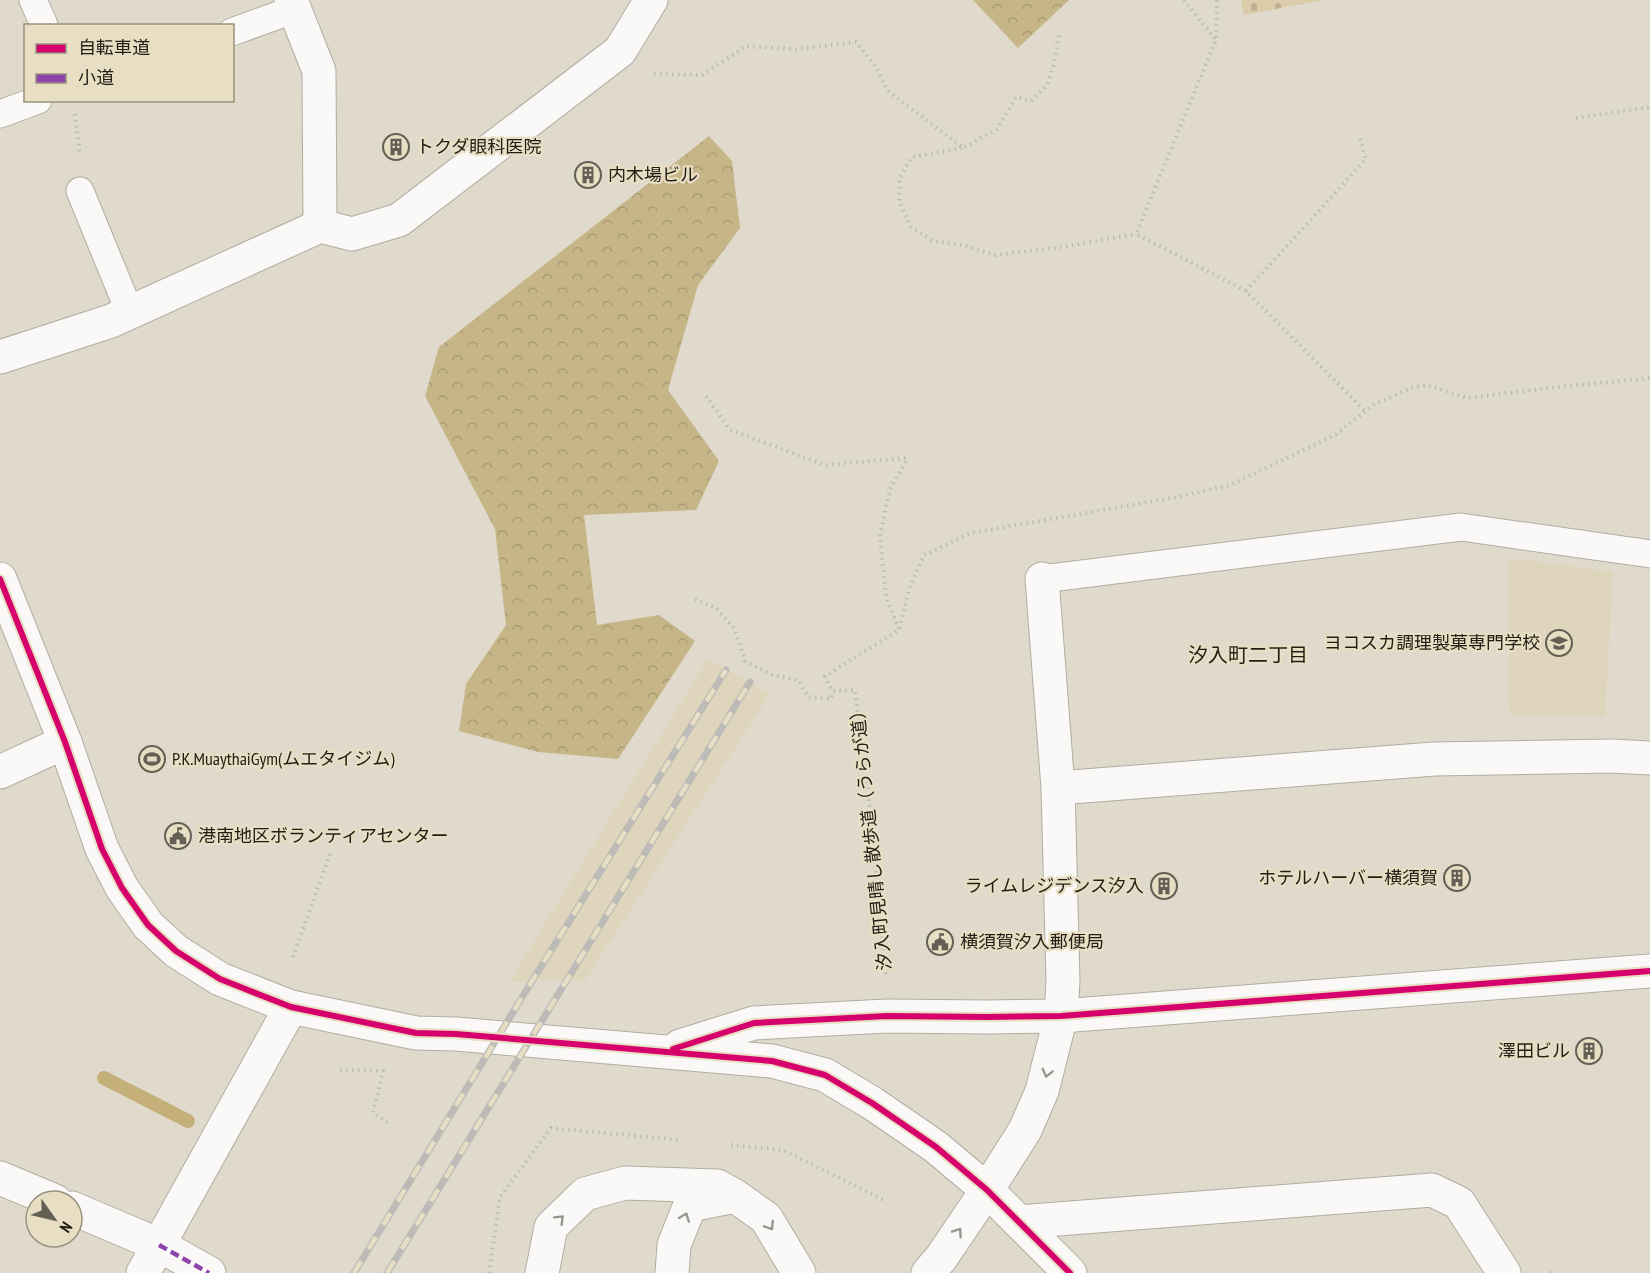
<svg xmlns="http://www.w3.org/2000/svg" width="1650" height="1273" font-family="'PT Sans Narrow','Noto Sans JP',sans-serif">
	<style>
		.built { fill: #dfd5bd }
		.forest { fill: url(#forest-crowns) }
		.cemetery { fill: url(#cemetery-stones) }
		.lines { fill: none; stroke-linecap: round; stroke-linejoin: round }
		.stream { stroke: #c5b07a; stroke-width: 14 }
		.lane-casing { stroke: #b1ada2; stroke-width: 29 }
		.street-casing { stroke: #b1ada2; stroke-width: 35 }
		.secondary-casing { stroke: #b1ada2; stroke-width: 35 }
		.path { stroke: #bdbbb7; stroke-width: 4; stroke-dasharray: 1.5 4.5; stroke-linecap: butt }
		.lane { stroke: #faf9f7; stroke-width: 27 }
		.street { stroke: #faf9f7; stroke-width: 33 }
		.secondary { stroke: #faf9f7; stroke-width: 33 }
		.rail-casing { stroke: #bcbbb7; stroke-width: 7 }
		.rail { stroke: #e8dec4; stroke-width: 4.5; stroke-dasharray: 14; stroke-linecap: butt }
		.quiet { stroke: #8e44ad; stroke-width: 4.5; stroke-dasharray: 9 4.5; stroke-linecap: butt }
		.cycleway-casing { stroke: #e8dec4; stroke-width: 10 }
		.cycleway { stroke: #d6006c; stroke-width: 6 }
		.oneway { stroke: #989691 }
		.labels { text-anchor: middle; stroke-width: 4.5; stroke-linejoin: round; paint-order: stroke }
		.poi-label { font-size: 18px; fill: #211d14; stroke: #e8dec4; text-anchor: start }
		.street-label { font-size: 18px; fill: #211d14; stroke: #e8dec4 }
		.neighbourhood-label { font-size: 20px; fill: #211d14; stroke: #e8dec4 }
	</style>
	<defs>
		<pattern id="forest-crowns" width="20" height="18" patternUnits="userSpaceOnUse" patternTransform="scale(1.5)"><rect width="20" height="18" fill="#c6b587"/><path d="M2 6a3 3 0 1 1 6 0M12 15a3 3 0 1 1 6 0" fill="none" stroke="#aa9b74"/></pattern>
		<pattern id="cemetery-stones" width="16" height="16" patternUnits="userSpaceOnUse" patternTransform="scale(1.5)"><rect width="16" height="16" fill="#dbcdaa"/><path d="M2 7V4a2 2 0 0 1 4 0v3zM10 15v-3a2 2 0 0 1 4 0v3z" fill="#bcb091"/></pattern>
	</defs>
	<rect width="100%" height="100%" fill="#e0dacc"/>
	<g class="built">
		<polygon points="1508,561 1534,561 1613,572 1605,716 1509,714"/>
		<polygon points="708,659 770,694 584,982 567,980 509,982"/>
	</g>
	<g class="forest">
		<polygon points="973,0 1069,0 1018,48"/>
		<polygon points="709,136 732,161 740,228 698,285 668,390 719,461 696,510 584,515 597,625 659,615 695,641 618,759 538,752 459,731 466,684 506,625 495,529 425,396 439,347"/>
	</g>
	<polygon class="cemetery" points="1241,0 1323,0 1244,15"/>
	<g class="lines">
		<polyline class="stream" points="104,1078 188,1121"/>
		<defs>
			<g id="lane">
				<polyline points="33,0 44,25"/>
				<polyline points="232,32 295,9"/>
				<polyline points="0,114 38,100"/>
				<polyline points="80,191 130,313"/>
				<polyline points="1042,579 1461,527 1650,554"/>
			</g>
			<g id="street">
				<polyline points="291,0 319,71 320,226"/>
				<polyline points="0,357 111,321 320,226 352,234 399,220 620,51 651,0"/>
				<polyline points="1042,579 1058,788 1063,981 1061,1016"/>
				<polyline points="0,772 65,742"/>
				<polyline points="1058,788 1434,759 1612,756 1650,758"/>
				<polyline points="0,1178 55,1201"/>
				<polyline points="72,1208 159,1245 209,1273"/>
				<polyline points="1019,1222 1432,1190 1459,1203 1504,1273"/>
				<polyline points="143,1273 291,1007"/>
				<polyline points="542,1273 551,1227 585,1194 625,1183 717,1186 735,1196 766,1218 799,1273"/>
				<polyline points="672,1273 674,1245 690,1205 730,1197"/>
				<polyline points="928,1273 941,1258 987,1190"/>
			</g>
			<g id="secondary">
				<polyline points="0,579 65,742 102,849 122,888 148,925 176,951 220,979 291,1007 416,1033 456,1034 772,1061 825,1075 872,1103 936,1147 987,1190 1070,1273"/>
				<polyline points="680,1046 754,1023 887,1016 987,1017 1061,1016 1650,971"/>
				<polyline points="987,1190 1025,1130 1042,1091 1061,1016"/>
			</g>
		</defs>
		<use href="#lane" class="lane-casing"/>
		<use href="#street" class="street-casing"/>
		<use href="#secondary" class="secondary-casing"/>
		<g class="path">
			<polyline points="1184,0 1216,40"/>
			<polyline points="1217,0 1216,40 1136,234 1246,291 1365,411"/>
			<polyline points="654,74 702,75 746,46 796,49 856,42 875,66 888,91 963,148 997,129 1016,97 1031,101 1047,85 1054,64 1059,35"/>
			<polyline points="75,114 80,154"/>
			<polyline points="1576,118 1650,107"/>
			<polyline points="962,148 912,157 900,177 899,201 911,227 933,241 962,245 995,255 1062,247 1136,234"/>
			<polyline points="1246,291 1366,159 1359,136"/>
			<polyline points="706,396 730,430 825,465 908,458"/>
			<polyline points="695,599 717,609 734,628 745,661 773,675 798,680 808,697 831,699 832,691"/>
			<polyline points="899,629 886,597 880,536 890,489 908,458"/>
			<polyline points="293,957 331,851"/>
			<polyline points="886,974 868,791 855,690 832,691 825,676 899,630 909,589 924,555 971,533 1177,497 1230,485 1335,435 1373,405 1413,387 1428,385 1467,398 1560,387 1650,378"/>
			<polyline points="340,1070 383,1071 373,1113 390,1124"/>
			<polyline points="731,1145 783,1150 886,1201"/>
			<polyline points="489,1273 500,1197 551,1128 679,1140"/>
			<polyline points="1550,1273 1553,1272 1554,1273"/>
		</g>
		<use href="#lane" class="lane"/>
		<use href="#street" class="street"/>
		<use href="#secondary" class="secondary"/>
		<defs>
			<g id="rail">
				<polyline points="354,1273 532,981 726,670"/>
				<polyline points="387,1273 750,682"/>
			</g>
		</defs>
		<use href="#rail" class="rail-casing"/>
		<use href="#rail" class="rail"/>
		<polyline class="quiet" points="159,1245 209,1273"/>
		<defs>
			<g id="cycleway">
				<polyline points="0,579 65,742 102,849 122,888 148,925 176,951 220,979 291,1007 416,1033 456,1034 772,1061 825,1075 872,1103 936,1147 987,1190 1070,1273"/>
				<polyline points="673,1049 754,1023 887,1016 987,1017 1061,1016 1650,971"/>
			</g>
		</defs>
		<use href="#cycleway" class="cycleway-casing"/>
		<use href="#cycleway" class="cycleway"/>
	</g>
	<defs><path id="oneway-chevron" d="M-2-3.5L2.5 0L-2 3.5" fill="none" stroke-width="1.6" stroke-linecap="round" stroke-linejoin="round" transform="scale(1.5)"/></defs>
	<g class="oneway">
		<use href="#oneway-chevron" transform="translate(1047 1073) rotate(104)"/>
		<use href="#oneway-chevron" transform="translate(685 1217) rotate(-69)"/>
		<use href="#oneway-chevron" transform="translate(560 1219) rotate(-45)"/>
		<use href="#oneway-chevron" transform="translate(770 1226) rotate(57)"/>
		<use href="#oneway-chevron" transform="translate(958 1232) rotate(-56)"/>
	</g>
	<defs>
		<symbol id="building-ring" viewBox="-11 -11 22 22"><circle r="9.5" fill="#e8dec4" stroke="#645f54" stroke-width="1.5"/><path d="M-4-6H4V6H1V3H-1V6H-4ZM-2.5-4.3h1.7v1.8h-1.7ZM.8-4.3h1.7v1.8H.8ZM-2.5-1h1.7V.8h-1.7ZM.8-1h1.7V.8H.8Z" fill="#645f54"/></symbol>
		<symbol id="university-ring" viewBox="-11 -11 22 22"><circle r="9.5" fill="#e8dec4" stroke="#645f54" stroke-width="1.5"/><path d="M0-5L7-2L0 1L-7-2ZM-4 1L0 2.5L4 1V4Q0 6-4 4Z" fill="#645f54"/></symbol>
		<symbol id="stadium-ring" viewBox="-11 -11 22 22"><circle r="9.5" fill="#e8dec4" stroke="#645f54" stroke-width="1.5"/><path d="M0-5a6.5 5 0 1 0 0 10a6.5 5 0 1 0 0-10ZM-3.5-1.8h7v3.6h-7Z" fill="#645f54"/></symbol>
		<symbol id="civic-ring" viewBox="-11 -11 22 22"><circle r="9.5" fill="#e8dec4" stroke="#645f54" stroke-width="1.5"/><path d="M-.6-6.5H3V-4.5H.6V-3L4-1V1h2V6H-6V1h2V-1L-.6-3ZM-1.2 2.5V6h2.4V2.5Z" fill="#645f54"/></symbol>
	</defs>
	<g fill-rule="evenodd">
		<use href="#building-ring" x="381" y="132" width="30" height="30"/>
		<use href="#building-ring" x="573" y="160" width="30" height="30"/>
		<use href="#university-ring" x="1544" y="628" width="30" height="30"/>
		<use href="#stadium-ring" x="137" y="744" width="30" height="30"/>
		<use href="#civic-ring" x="163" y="821" width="30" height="30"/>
		<use href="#building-ring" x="1442" y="863" width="30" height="30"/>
		<use href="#building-ring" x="1149" y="871" width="30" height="30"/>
		<use href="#civic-ring" x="925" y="927" width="30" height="30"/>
		<use href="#building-ring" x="1574" y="1036" width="30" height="30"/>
	</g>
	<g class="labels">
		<g class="poi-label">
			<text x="416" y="153">トクダ眼科医院</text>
			<text x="608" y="181">内木場ビル</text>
			<text x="1540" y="649" text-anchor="end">ヨコスカ調理製菓専門学校</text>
			<text x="172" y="765">P.K.MuaythaiGym(ムエタイジム)</text>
			<text x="198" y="842">港南地区ボランティアセンター</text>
			<text x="1438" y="884" text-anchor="end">ホテルハーバー横須賀</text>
			<text x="1144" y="892" text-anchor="end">ライムレジデンス汐入</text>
			<text x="960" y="948">横須賀汐入郵便局</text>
			<text x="1570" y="1057" text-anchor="end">澤田ビル</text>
		</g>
		<g class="street-label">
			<text transform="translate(871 836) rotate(-96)" y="6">汐入町見晴し散歩道（うらが道）</text>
		</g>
		<g class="neighbourhood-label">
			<text x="1248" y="662">汐入町二丁目</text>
		</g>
	</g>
	<rect x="24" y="24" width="210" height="78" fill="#e8dec4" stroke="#98917e" stroke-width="1.5"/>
	<rect x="36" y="44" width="30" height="9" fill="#d6006c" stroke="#98917e" stroke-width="1.5"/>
	<text x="78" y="54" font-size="18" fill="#211d14">自転車道</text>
	<rect x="36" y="74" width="30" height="9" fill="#8e44ad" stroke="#98917e" stroke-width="1.5"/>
	<text x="78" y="84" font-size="18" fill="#211d14">小道</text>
	<g transform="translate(54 1219) rotate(124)"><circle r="28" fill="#e8dec4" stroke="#98917e" stroke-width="1.5"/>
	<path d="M0-4.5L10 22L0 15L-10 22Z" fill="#645f54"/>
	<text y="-9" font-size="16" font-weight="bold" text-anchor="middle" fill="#211d14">N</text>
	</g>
</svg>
